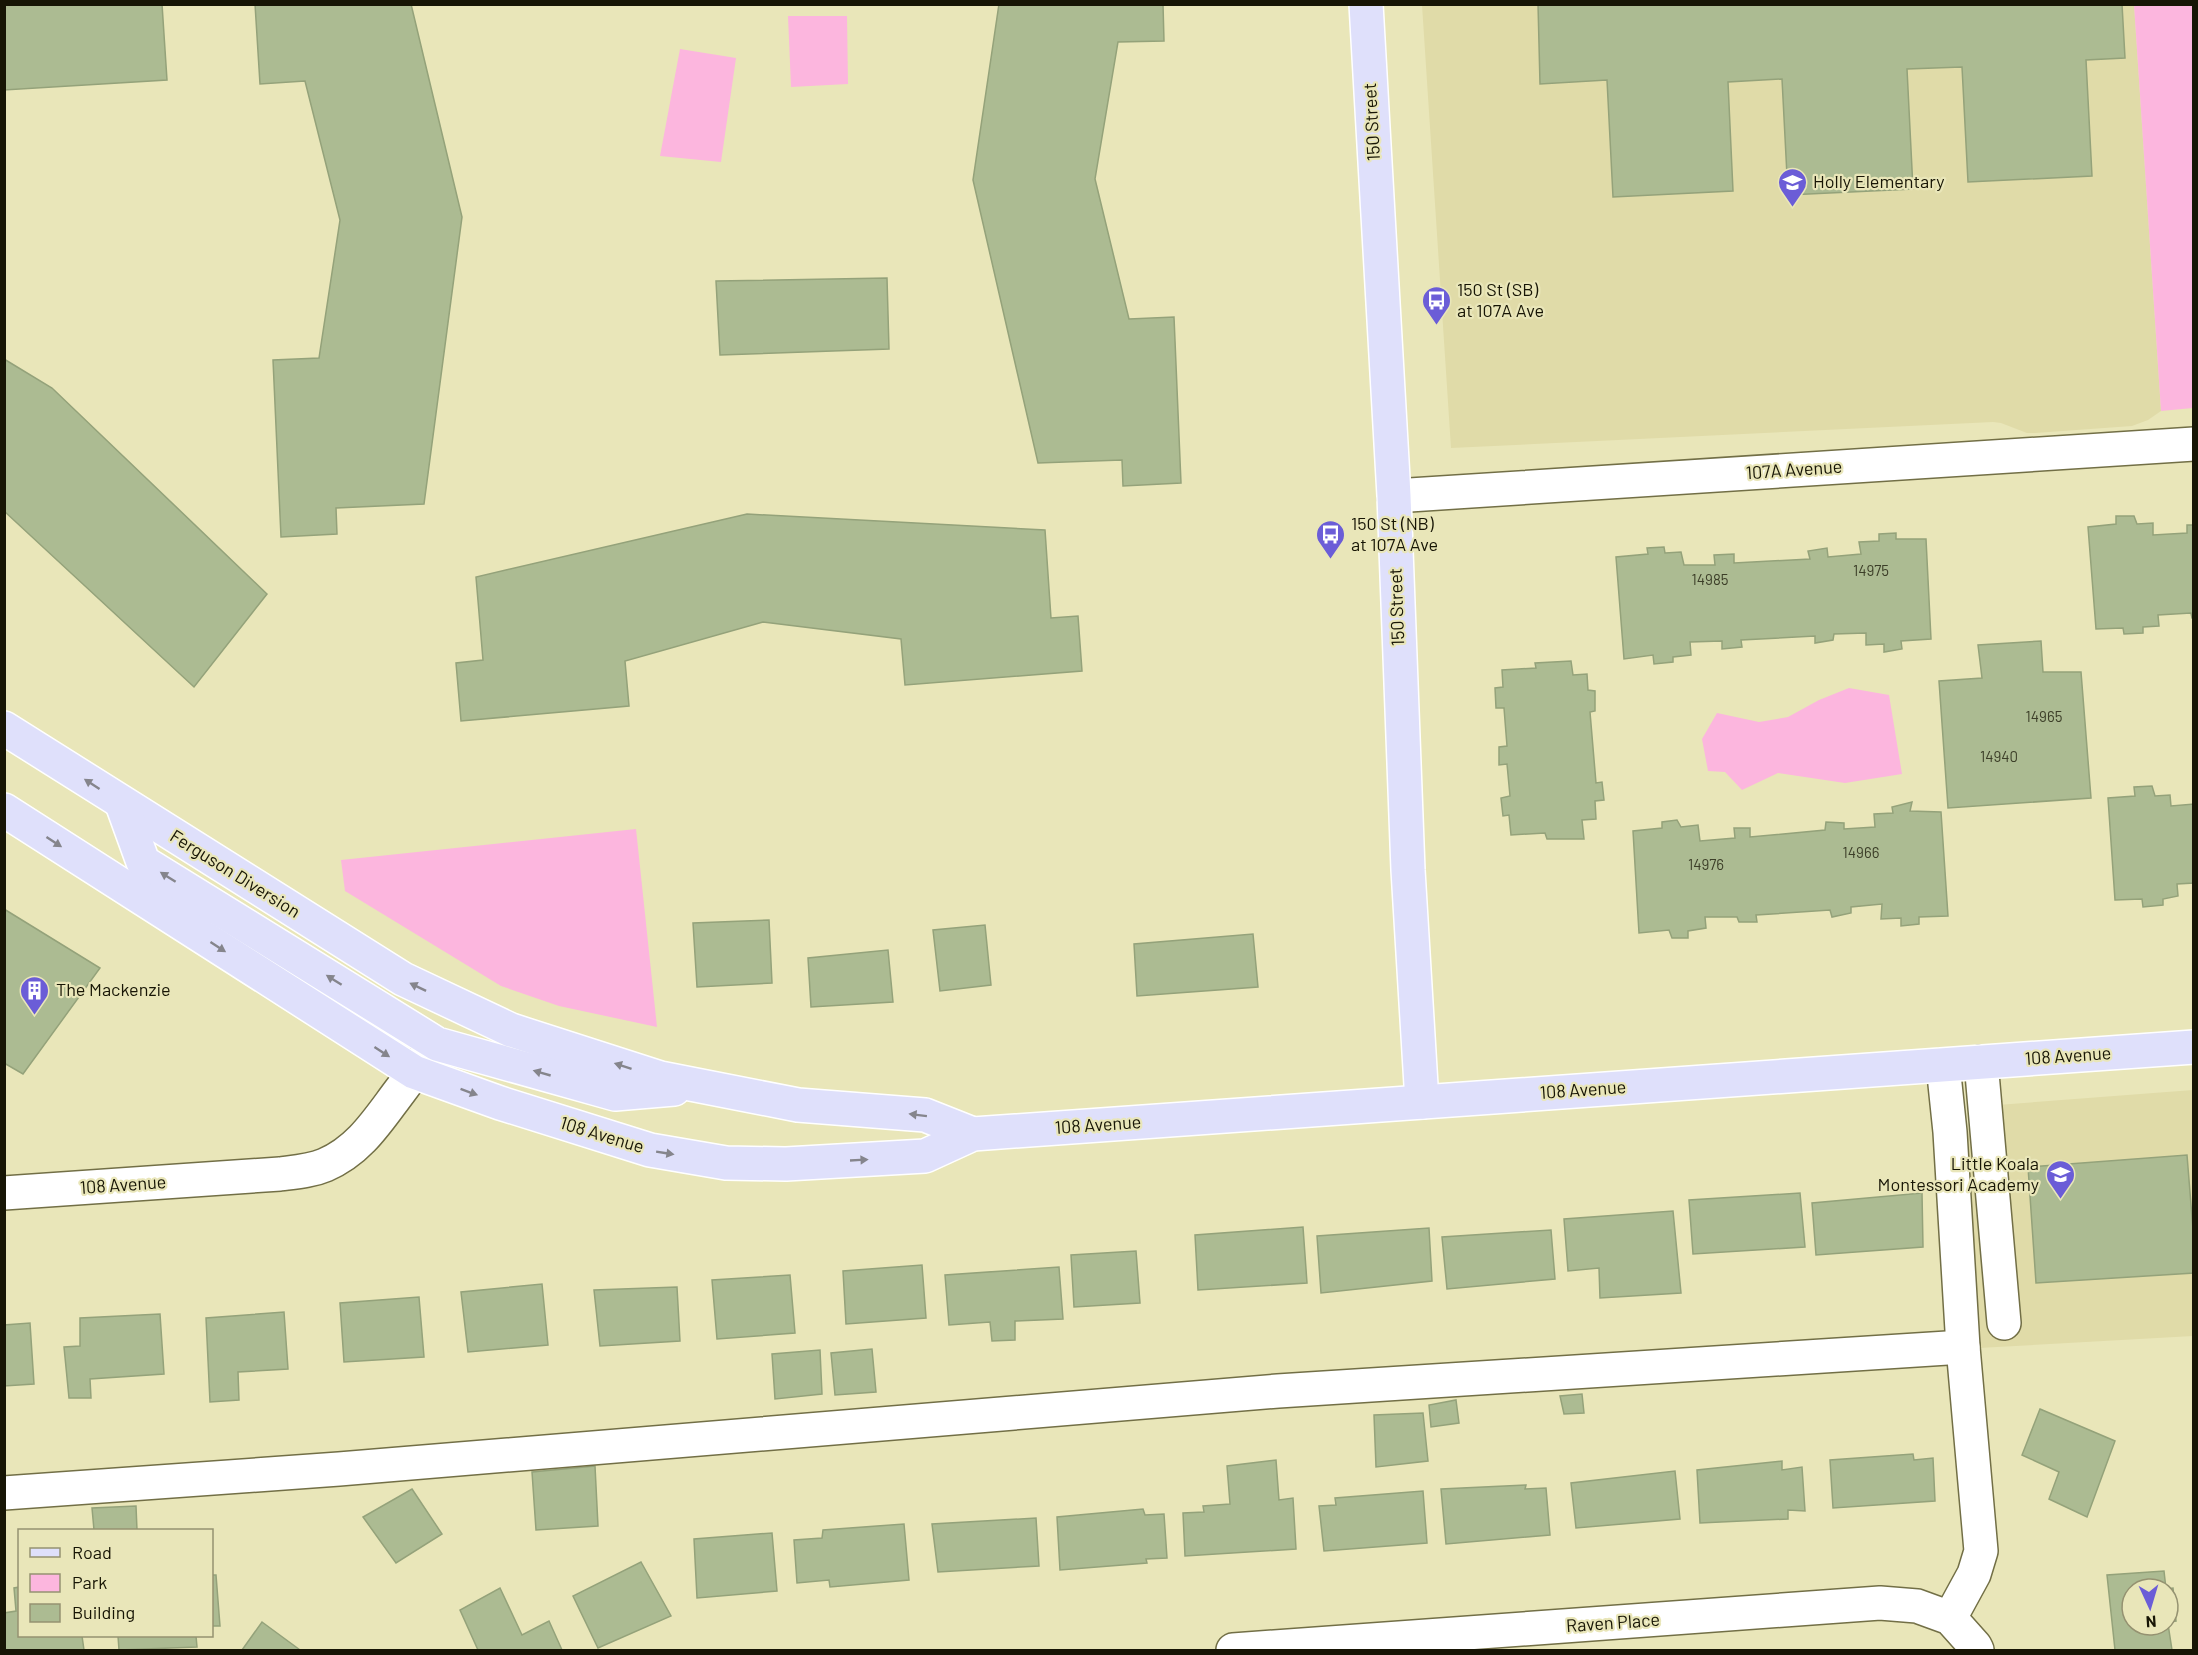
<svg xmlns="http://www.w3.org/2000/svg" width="2198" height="1655" font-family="Barlow,sans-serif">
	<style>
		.built { fill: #e0dba8 }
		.green { fill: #fcb6de }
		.building { fill: #acbb92; stroke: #94a27a; stroke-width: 1.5 }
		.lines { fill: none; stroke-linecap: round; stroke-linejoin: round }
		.minor-casing { stroke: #726f46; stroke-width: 36 }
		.major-casing { stroke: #fff; stroke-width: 36 }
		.minor { stroke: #fff; stroke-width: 33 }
		.major { stroke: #dfe0fb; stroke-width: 33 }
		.oneway { fill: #85858c }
		.labels { text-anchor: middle; stroke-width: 4.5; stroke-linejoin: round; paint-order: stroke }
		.number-label { font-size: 15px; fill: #3c3e28 }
		.street-label { font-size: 18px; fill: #171505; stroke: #e9e6b9 }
		.poi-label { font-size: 18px; fill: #171505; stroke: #e9e6b9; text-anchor: start }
	</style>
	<rect width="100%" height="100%" fill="#e9e6b9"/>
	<g class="built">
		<polygon points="1422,5 2134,5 2161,411 2148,420 2132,426 2035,433 2027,433 2001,423 1993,422 1451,448"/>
		<polygon points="2193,1090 2193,1336 1979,1348 1965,1137 1972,1119 1971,1107"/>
	</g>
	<g class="green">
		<polygon points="2134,5 2193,5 2193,408 2161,411"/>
		<polygon points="788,16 847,16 848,84 791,87"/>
		<polygon points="680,49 736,58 721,162 660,156"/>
		<polygon points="1849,688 1889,695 1902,774 1845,783 1778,773 1742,790 1725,772 1708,771 1702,739 1717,713 1759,722 1788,717 1819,700"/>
		<polygon points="636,829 657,1027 559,1006 501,986 345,891 341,860"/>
	</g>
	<g class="building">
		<polygon points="4,4 162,4 167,80 4,90"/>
		<polygon points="255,4 411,4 462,217 424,504 336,508 337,534 281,537 273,360 319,358 340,220 305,81 260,84"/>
		<polygon points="999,4 1163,4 1164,41 1118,42 1095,179 1129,319 1174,317 1181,483 1123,486 1122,460 1038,463 973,180"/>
		<polygon points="1538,4 2122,4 2125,58 2086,60 2092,176 1968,182 1962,67 1907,69 1913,189 1788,195 1782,79 1728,82 1733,191 1613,197 1607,80 1540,84"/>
		<polygon points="887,278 889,349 720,355 716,281"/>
		<polygon points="4,359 52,388 267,594 194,687 4,511"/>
		<polygon points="747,514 1045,530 1051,618 1078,616 1082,671 905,685 901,639 763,622 625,661 629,706 461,721 456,663 483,660 476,577"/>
		<polygon points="2116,516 2134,516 2137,524 2153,523 2153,535 2187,533 2187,525 2194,525 2194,618 2192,618 2191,613 2158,615 2159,626 2143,627 2143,633 2124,634 2123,628 2096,629 2088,527 2116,524"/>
		<polygon points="1896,533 1896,539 1926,539 1931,639 1901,641 1902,649 1884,652 1884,644 1866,645 1866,633 1834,634 1833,640 1815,643 1815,636 1741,640 1742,647 1722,649 1722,641 1690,642 1691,655 1673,657 1673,662 1654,664 1653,655 1624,659 1616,557 1648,554 1647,548 1664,547 1665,553 1681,552 1684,565 1715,565 1714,555 1734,554 1734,563 1810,559 1808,551 1827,548 1828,557 1861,554 1859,542 1879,541 1879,534"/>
		<polygon points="2041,641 2043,672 2081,672 2091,798 1948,808 1939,681 1982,678 1978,645"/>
		<polygon points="1571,661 1573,675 1587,674 1588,690 1595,691 1595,711 1590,712 1596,783 1602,782 1604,800 1595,801 1596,819 1582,820 1584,839 1547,839 1545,833 1511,835 1509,815 1503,816 1501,798 1510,796 1507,764 1499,765 1499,747 1507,746 1504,708 1496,708 1495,688 1503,687 1502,670 1536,668 1535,663"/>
		<polygon points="2152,786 2155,796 2170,795 2171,806 2194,804 2194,883 2177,884 2178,896 2163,899 2163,905 2143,907 2142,899 2115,900 2108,798 2135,796 2134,787"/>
		<polygon points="1912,802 1910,811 1941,812 1948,916 1919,917 1919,924 1901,926 1901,918 1881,919 1882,904 1851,907 1851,913 1832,917 1830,910 1756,915 1757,922 1739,922 1737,917 1705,917 1706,928 1688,931 1688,938 1672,938 1669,930 1639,933 1633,831 1662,828 1662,822 1677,820 1681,827 1698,825 1700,841 1735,838 1734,828 1750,828 1750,837 1825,830 1826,822 1844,823 1844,829 1875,827 1874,814 1893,813 1892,807"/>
		<polygon points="4,909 100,968 23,1074 4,1063"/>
		<polygon points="769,920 772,983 697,987 693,923"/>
		<polygon points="985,925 991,985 940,991 933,930"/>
		<polygon points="1253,934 1258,987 1137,996 1134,944"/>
		<polygon points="888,950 893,1002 811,1007 808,958"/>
		<polygon points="2187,1155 2194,1242 2194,1273 2036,1283 2028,1167"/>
		<polygon points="1800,1193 1805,1247 1693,1254 1689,1200"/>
		<polygon points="1922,1193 1923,1247 1816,1255 1812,1203"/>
		<polygon points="1673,1211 1681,1293 1600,1298 1599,1268 1568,1271 1564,1219"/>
		<polygon points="1303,1227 1307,1283 1198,1290 1195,1235"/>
		<polygon points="1429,1228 1432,1281 1321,1293 1317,1236"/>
		<polygon points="1551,1230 1555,1279 1447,1289 1442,1237"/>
		<polygon points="1136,1251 1140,1303 1074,1307 1071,1255"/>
		<polygon points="922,1265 926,1318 846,1324 843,1271"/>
		<polygon points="1059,1267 1063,1319 1015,1321 1015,1340 992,1341 990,1322 949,1325 945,1275"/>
		<polygon points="790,1275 795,1333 717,1339 712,1280"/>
		<polygon points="542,1284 548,1345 468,1352 461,1292"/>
		<polygon points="677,1287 680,1341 600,1346 594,1290"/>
		<polygon points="419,1297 424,1357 344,1362 340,1303"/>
		<polygon points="284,1312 288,1369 238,1372 239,1400 210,1402 206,1318"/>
		<polygon points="160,1314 164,1374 90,1379 91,1398 69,1398 64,1347 80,1346 80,1318"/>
		<polygon points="30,1323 34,1384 4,1386 4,1325"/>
		<polygon points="872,1349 876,1392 835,1395 831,1353"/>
		<polygon points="820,1350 822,1394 775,1399 772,1354"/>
		<polygon points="1582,1394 1584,1413 1564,1414 1560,1396"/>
		<polygon points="1456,1400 1459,1423 1431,1427 1429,1405"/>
		<polygon points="2040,1409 2115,1441 2087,1517 2049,1499 2059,1472 2022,1455"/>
		<polygon points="1423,1413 1428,1461 1376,1467 1374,1415"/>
		<polygon points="1913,1454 1914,1460 1933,1458 1935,1501 1833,1508 1830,1460"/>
		<polygon points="1276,1460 1279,1500 1293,1498 1296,1549 1185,1556 1183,1513 1204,1512 1203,1506 1230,1504 1227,1466"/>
		<polygon points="1782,1461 1782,1470 1802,1467 1805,1511 1788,1510 1788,1519 1700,1523 1697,1470"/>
		<polygon points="595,1466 598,1526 536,1530 532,1472"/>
		<polygon points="1675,1471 1680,1519 1576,1528 1571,1483"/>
		<polygon points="1526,1485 1525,1489 1546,1488 1550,1535 1446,1544 1441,1489"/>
		<polygon points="412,1489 442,1534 396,1563 363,1517"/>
		<polygon points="1423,1491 1427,1543 1324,1551 1319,1506 1336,1505 1335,1498"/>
		<polygon points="136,1506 137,1530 94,1530 92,1508"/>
		<polygon points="1143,1509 1145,1515 1164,1514 1167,1558 1146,1559 1147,1563 1060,1570 1057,1517"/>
		<polygon points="1036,1518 1039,1566 938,1572 932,1524"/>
		<polygon points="904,1524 909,1580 830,1587 829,1580 797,1583 794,1540 822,1538 823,1530"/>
		<polygon points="772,1533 777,1591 697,1598 694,1539"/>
		<polygon points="641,1562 671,1616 598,1648 573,1596"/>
		<polygon points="2164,1571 2166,1589 2173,1588 2176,1621 2168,1622 2168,1589 2132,1589 2132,1625 2168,1624 2172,1650 2115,1650 2107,1575"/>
		<polygon points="212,1575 216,1575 220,1626 212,1626"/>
		<polygon points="20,1587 20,1636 82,1636 84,1650 5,1650 4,1613 16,1611 14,1588"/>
		<polygon points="500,1588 522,1635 549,1621 562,1650 478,1650 460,1610"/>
		<polygon points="262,1622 300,1650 242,1650"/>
		<polygon points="118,1636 196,1636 197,1647 119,1650"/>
	</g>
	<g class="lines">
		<defs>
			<g id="minor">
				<polyline points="1394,496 2194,444"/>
				<polyline points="1981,1062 2004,1323"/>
				<polyline points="1943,1065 1950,1132 1963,1347 1981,1551 1974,1574 1950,1618"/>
				<path d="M 4,1193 L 280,1174 C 296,1172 311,1171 325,1165 C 360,1150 378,1120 400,1091 C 412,1075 424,1059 437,1044"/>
				<polyline points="4,1493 339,1469 1278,1391 1963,1347"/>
				<polyline points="1233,1650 1880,1603 1917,1606 1950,1618 1975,1646 1977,1650"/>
			</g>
			<g id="major">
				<polyline points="1366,4 1394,496 1408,870 1422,1102"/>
				<polyline points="4,728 403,979 511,1030 660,1078 798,1105 925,1115 973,1134"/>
				<polyline points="122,804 143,862 437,1044 615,1094 674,1089"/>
				<polyline points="4,810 414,1072 500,1103 650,1150 726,1163 786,1164 925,1156 973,1134 2194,1047"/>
			</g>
		</defs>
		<use href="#minor" class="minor-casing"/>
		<use href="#major" class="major-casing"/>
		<use href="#minor" class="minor"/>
		<use href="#major" class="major"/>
	</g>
	<defs><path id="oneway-solid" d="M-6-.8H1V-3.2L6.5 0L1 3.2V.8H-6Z" transform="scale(1.5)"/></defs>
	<g class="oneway">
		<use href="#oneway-solid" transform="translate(92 784) rotate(-147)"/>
		<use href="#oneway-solid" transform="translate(54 842) rotate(33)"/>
		<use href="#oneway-solid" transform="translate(168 877) rotate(-148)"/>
		<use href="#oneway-solid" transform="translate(218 947) rotate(33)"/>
		<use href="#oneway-solid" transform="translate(334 980) rotate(-148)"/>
		<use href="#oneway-solid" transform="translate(418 987) rotate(-154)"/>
		<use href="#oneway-solid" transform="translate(382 1052) rotate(33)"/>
		<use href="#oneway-solid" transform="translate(623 1066) rotate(-162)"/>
		<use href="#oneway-solid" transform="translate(542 1073) rotate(-164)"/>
		<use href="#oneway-solid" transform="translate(469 1092) rotate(20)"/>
		<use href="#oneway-solid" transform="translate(918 1115) rotate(-173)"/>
		<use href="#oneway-solid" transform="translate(665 1153) rotate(9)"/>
		<use href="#oneway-solid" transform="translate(859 1160) rotate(-3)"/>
	</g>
	<defs>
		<symbol id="school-pin" viewBox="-11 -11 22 30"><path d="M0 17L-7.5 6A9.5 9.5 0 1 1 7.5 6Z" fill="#6b5dd7" stroke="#e9e6b9"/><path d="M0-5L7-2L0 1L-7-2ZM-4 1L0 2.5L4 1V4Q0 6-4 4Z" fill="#fff"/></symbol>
		<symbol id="bus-pin" viewBox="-11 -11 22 30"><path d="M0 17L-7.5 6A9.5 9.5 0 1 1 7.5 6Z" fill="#6b5dd7" stroke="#e9e6b9"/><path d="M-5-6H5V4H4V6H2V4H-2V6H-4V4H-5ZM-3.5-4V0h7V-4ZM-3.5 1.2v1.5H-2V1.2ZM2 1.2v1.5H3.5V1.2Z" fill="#fff"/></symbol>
		<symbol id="building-pin" viewBox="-11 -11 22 30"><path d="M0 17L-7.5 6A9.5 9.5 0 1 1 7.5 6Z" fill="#6b5dd7" stroke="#e9e6b9"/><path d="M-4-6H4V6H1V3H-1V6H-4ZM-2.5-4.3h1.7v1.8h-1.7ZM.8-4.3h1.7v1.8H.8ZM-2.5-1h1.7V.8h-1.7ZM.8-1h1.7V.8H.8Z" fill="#fff"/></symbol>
	</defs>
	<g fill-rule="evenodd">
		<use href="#school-pin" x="1776" y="166" width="33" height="45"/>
		<use href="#bus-pin" x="1420" y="284" width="33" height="45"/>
		<use href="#bus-pin" x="1314" y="518" width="33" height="45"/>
		<use href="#building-pin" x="18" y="974" width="33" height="45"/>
		<use href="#school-pin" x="2044" y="1158" width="33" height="45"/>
	</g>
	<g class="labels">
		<g class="number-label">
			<text x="1871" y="576">14975</text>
			<text x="1710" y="585">14985</text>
			<text x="2044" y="722">14965</text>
			<text x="1999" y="762">14940</text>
			<text x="1861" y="858">14966</text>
			<text x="1706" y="870">14976</text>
		</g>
		<g class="street-label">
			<text transform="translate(1372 122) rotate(-93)" y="6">150 Street</text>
			<text transform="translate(1794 470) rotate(-4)" y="6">107A Avenue</text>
			<text transform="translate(1397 607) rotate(-92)" y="6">150 Street</text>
			<text transform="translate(235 874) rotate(32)" y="6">Ferguson Diversion</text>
			<text transform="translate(2068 1056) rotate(-4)" y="6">108 Avenue</text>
			<text transform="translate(1583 1090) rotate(-4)" y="6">108 Avenue</text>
			<text transform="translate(1098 1125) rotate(-4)" y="6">108 Avenue</text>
			<text transform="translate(602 1135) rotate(17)" y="6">108 Avenue</text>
			<text transform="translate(123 1185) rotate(-4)" y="6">108 Avenue</text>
			<text transform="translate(1613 1623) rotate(-4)" y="6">Raven Place</text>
		</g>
		<g class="poi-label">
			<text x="1813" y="188">Holly Elementary</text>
			<text x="1457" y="296">150 St (SB)<tspan x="1457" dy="21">at 107A Ave</tspan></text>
			<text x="1351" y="530">150 St (NB)<tspan x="1351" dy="21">at 107A Ave</tspan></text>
			<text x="56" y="996">The Mackenzie</text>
			<text x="2039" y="1170" text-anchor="end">Little Koala<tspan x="2039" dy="21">Montessori Academy</tspan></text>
		</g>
	</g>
	<rect width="2198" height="1655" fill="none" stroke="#171505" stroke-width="12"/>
	<rect x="18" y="1529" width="195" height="108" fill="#e9e6b9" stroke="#959271" stroke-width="1.5"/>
	<rect x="30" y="1548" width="30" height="9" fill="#dfe0fb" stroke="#959271" stroke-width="1.5"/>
	<text x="72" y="1559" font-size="18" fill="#171505">Road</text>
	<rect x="30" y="1574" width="30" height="18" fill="#fcb6de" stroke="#959271" stroke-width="1.5"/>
	<text x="72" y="1589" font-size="18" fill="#171505">Park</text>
	<rect x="30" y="1604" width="30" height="18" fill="#acbb92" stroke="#959271" stroke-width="1.5"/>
	<text x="72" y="1619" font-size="18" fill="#171505">Building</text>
	<g transform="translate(2150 1607) rotate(176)"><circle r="28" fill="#e9e6b9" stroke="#959271" stroke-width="1.5"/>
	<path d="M0-4.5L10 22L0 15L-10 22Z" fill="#6b5dd7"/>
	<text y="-9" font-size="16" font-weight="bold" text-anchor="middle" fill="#171505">N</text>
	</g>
</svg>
